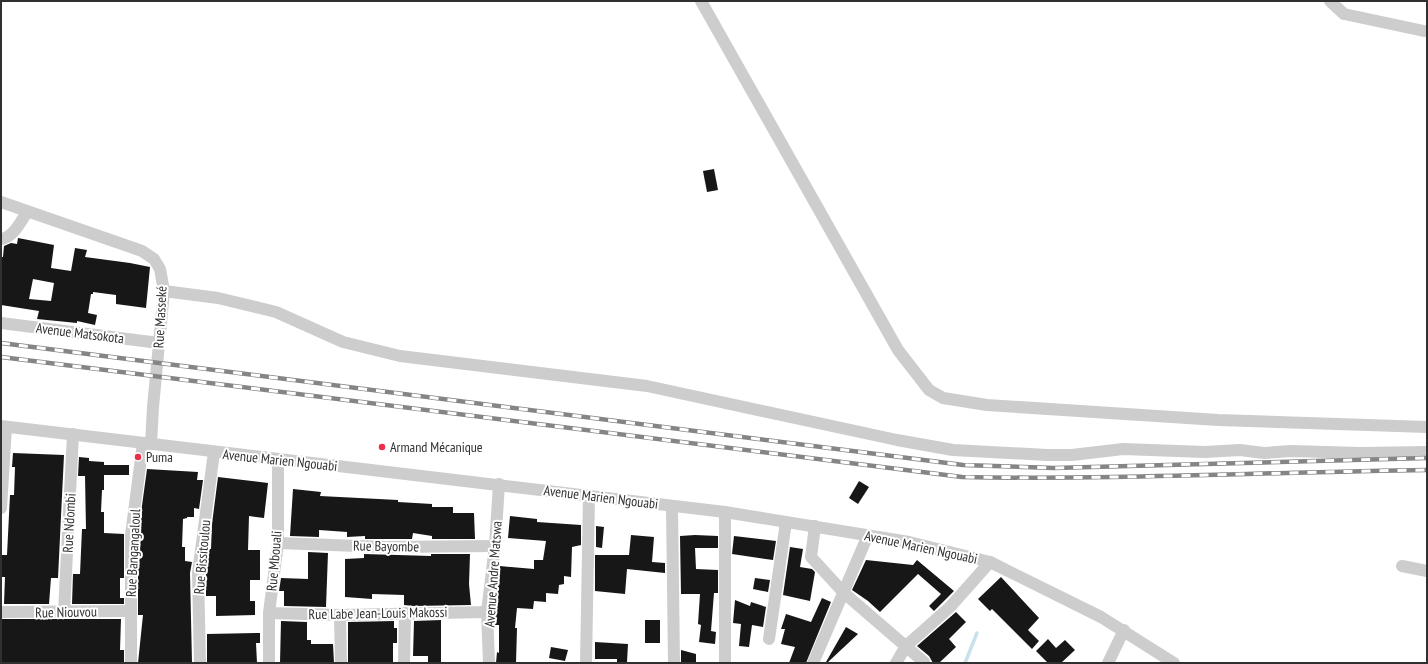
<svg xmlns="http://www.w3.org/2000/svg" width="1428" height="664" font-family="'PT Sans Narrow',sans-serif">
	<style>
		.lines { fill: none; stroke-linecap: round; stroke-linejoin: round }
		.stream { stroke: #c9e1ed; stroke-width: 3.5 }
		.building { fill: #171717; fill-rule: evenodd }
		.minor { stroke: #cdcdcd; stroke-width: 12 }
		.rail-casing { stroke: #858585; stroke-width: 4.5 }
		.rail { stroke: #fff; stroke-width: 3; stroke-dasharray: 9; stroke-linecap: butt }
		.poi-dot { fill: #ea2f48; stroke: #fff; stroke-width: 1.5 }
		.labels { text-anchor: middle; stroke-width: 4; stroke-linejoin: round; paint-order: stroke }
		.street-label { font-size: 14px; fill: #303030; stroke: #fff }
		.poi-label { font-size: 14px; fill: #303030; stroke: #fff; text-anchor: start }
	</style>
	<rect width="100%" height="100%" fill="#fff"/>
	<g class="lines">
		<polyline class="stream" points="965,663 977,633"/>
	</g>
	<g class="building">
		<polygon points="714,169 718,190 707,192 703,171"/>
		<path d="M 18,238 L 54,245 L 51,268 L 71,271 L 75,248 L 87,250 L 85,257 L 130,263 L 150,267 L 146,308 L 116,304 L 116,295 L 93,292 L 93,294 L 91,294 L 88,313 L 97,315 L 95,325 L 77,321 L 77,323 L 37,319 L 39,311 L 1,305 L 1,257 L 3,257 L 4,246 L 11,243 L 17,244 ZM 33,279 L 54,283 L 51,301 L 29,299 Z"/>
		<polygon points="13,453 64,455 58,578 51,578 49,604 4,604 5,577 2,577 2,555 7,555 10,495 14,495 15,467 12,467"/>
		<polygon points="79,457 89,458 89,461 104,462 104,465 129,465 129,475 104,475 104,490 102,490 101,512 104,512 104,533 124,534 124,578 120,578 120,598 124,598 124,604 72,604 73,574 80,574 82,529 86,529 85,476 78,476"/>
		<polygon points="147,469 198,472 197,480 203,480 199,509 194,508 194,517 187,517 187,518 183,519 182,547 185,547 185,561 192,562 190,573 192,663 138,663 143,615 138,615 138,535"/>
		<polygon points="218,477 268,483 264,518 249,516 248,550 260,550 260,580 250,580 250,601 255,601 255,615 216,616 216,596 206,596 206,573 209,549 211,549 212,524"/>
		<polygon points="859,481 869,487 858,504 849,498"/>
		<polygon points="293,489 321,492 320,496 398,500 398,502 432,504 432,507 453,507 453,513 474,513 475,539 432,539 432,536 413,533 412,539 365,539 365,536 347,537 347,532 319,530 319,537 290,536"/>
		<polygon points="510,516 537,519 537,522 581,525 581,545 572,547 571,577 564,576 564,584 559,585 558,594 546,593 546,602 534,601 533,609 517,608 515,628 517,628 516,663 496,663 497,652 499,653 499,625 495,625 495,611 500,566 534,569 534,560 543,560 546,541 508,538"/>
		<polygon points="596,526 604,527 602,548 596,547"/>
		<polygon points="631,535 654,537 652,562 665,563 665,573 627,569 625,594 595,591 595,555 629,555"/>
		<polygon points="695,535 718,536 718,548 695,548 696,569 718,570 718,593 714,593 711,631 716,632 715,644 699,642 701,625 698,624 700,594 681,594 680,536"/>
		<polygon points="734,536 776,541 773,560 732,554"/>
		<polygon points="790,547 803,549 800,567 812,569 815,572 810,601 783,595"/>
		<polygon points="308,552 328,553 326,607 284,606 284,591 279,591 281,578 308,579"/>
		<polygon points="364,554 431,556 431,554 470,554 469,584 471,605 414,606 404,605 404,595 372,594 372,599 345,597 345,559 364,558"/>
		<polygon points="866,560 913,565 917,560 954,591 934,611 929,606 941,594 918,574 880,612 868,601 852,590"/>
		<polygon points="1001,577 1039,618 1028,630 1039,641 1032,649 992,609 990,611 978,599"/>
		<polygon points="755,578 770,580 768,592 753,589"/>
		<polygon points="822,598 831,602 806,663 789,663 795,647 781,644 785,629 781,629 786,614 811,622"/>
		<polygon points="735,600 750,606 751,602 766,607 763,627 752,625 749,647 739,646 741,624 733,623"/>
		<polygon points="956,612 966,622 949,639 956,647 939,663 933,663 929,656 917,646"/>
		<polygon points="1,619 121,619 120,650 124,650 124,663 1,663"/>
		<polygon points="441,620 441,663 428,663 428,656 413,656 414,621"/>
		<rect x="645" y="620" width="15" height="23"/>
		<polygon points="281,621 307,622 307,640 311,640 311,644 333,644 334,663 280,663"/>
		<polygon points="394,621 394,628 397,628 397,643 393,643 393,663 348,663 348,622"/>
		<polygon points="846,627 858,634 827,663 826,662"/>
		<polygon points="260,633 260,643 256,643 257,663 207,663 207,634"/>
		<polygon points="1048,639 1056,648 1065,640 1075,650 1061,663 1048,663 1036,651"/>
		<polygon points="595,642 628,644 627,662 617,662 617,659 595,659"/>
		<polygon points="551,647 568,650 565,661 549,658"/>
		<polygon points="681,650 696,654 696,663 681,663"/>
	</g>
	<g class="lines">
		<g class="minor">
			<polyline points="701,1 898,350 929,390 943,398 987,405 1218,420 1427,427"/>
			<polyline points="1330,1 1344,14 1424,31"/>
			<polyline points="1,202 142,251 154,259 160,269 164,291 153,407 151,444"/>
			<path d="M 1,239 C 13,238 21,221 27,212"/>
			<polyline points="164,291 218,298 276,312 343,342 400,356 647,386 897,440 953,450 1047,455 1072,455 1123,449 1205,452 1240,450 1264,453 1291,451 1360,453 1427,452"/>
			<polyline points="1,323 159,343"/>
			<polyline points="1,426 725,512 909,542 990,562 1101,617 1174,663"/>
			<polyline points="672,506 674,663"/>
			<polyline points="1,508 6,427"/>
			<polyline points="725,512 725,663"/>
			<polyline points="815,526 811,557 844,593 924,662"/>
			<polyline points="278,543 386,547 495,546"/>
			<polyline points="1402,566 1427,571"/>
			<polyline points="1,612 130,611"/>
			<polyline points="64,612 73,434"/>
			<polyline points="269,613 340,615 487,612"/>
			<polyline points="340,615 341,663"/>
			<polyline points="769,639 786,522"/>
			<polyline points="131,663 131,535 143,443"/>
			<polyline points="200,663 198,573 214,452"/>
			<polyline points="269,663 269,613 278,543 278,459"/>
			<polyline points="404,663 405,613"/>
			<polyline points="489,663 487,612 495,546 499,484"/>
			<polyline points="586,663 589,496"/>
			<polyline points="813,663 868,535"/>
			<polyline points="896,663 906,646 950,607 990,562"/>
			<polyline points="1108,663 1124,630"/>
		</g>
		<defs>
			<g id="rail">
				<polyline points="1,343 963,465 1054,468 1427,458"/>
				<path d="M 1,357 L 962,477 C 1117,480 1272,472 1427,470"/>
			</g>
		</defs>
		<use href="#rail" class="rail-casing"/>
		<use href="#rail" class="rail"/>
	</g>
	<g class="poi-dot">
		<circle cx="382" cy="447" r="4"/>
		<circle cx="138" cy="457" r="4"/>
	</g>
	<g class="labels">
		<g class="street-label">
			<text transform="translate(160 317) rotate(-87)" y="5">Rue Masseké</text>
			<text transform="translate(80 333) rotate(7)" y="5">Avenue Matsokota</text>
			<text transform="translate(280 460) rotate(6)" y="5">Avenue Marien Ngouabi</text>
			<text transform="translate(601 497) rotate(7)" y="5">Avenue Marien Ngouabi</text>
			<text transform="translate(69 523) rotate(-87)" y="5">Rue Ndombi</text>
			<text transform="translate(386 546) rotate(1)" y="5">Rue Bayombe</text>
			<text transform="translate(921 547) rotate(12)" y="5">Avenue Marien Ngouabi</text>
			<text transform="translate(133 553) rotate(-87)" y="5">Rue Bangangaloul</text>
			<text transform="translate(202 557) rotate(-85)" y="5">Rue Bissitoulou</text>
			<text transform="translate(274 561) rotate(-85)" y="5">Rue Mbouali</text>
			<text transform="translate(493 574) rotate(-86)" y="5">Avenue Andre Matswa</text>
			<text transform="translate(66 612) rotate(-1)" y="5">Rue Niouvou</text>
			<text transform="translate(378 613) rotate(-1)" y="5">Rue Labe Jean-Louis Makossi</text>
		</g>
		<g class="poi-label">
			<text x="390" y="452">Armand Mécanique</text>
			<text x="146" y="462">Puma</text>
		</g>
	</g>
	<rect width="1428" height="664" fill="none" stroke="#303030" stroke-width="4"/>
</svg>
